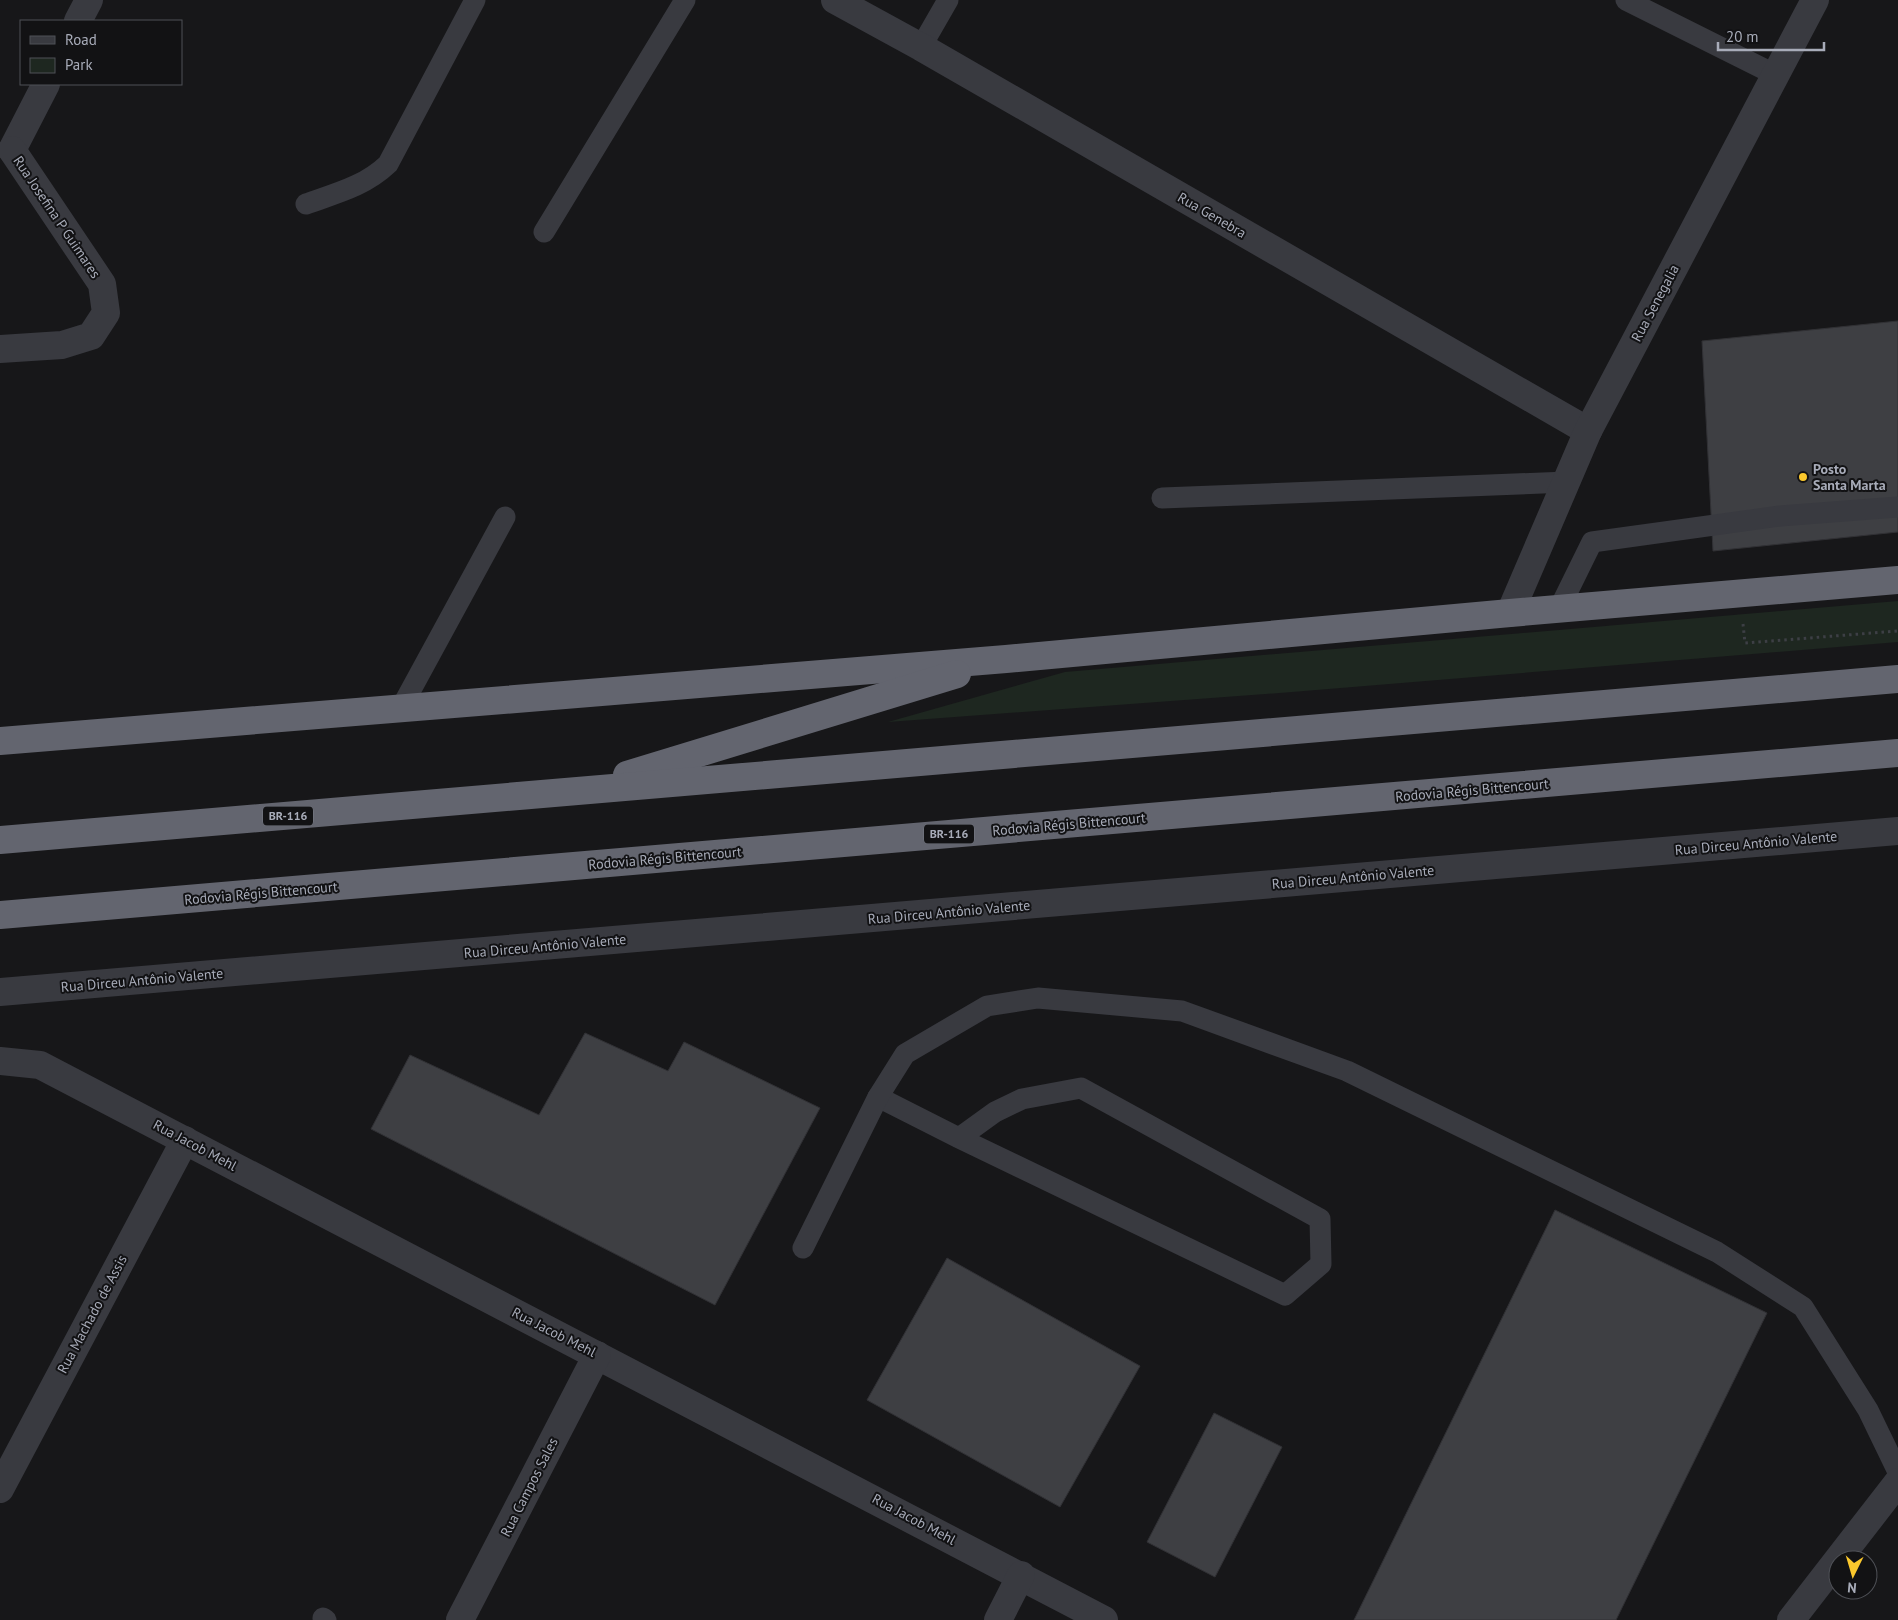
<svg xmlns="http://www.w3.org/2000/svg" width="1898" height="1620" font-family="'PT Sans',sans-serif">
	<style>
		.green { fill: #1e2720 }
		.building { fill: #3e3f43; stroke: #313135 }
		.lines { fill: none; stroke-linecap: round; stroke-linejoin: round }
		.path { stroke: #3d3f45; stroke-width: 3; stroke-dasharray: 2.5 4; stroke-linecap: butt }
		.service { stroke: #393a40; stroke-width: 21 }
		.minor { stroke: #393a40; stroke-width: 28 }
		.tertiary { stroke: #393a40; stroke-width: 28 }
		.motorway { stroke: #63656f; stroke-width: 28 }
		.poi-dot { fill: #fbc82d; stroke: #121214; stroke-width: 2 }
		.labels { text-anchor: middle; stroke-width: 4; stroke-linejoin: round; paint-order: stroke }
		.shield { fill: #121214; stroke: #7b7e88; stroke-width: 1 }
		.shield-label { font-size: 12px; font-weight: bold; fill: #a8acb9 }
		.street-label { font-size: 14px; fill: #a8acb9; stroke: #121214 }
		.poi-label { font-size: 14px; font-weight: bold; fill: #a8acb9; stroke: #121214; text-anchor: start }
	</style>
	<rect width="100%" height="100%" fill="#171719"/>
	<polygon class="green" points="1898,601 1898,642 1292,692 888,722 1065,672"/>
	<g class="building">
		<polygon points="1898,321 1898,532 1713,551 1702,341"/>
		<polygon points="585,1033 668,1071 684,1042 820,1108 715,1305 371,1129 410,1055 539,1115"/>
		<polygon points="1555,1210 1767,1313 1616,1620 1354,1620"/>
		<polygon points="947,1258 1140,1366 1060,1507 867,1400"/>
		<polygon points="1214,1413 1282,1447 1215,1577 1147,1542"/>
	</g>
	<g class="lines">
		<polyline class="path" points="1743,624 1745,643 1898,631"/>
		<g class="service">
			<polyline points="1626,0 1776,75"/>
			<polyline points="921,47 948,0"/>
			<path d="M 306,204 C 337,193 365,186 388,164 L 475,0"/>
			<polyline points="544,232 685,0"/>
			<polyline points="1162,498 1567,482"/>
			<polyline points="1559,609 1592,542 1780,516 1898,507"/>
			<polyline points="401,708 505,517"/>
			<polyline points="878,1097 959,1138 1285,1295 1321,1264 1320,1219 1081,1088 1022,1099 995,1112 959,1138"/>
			<polyline points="803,1248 878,1097 905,1054 987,1006 1038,998 1182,1011 1347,1071 1717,1252 1803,1307 1868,1410 1898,1472"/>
			<polyline points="323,1618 326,1620"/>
		</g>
		<g class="minor">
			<polyline points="835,0 921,47 1588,431"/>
			<polyline points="78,21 89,0"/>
			<polyline points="12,150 46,84"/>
			<polyline points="0,349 62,345 91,336 106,313 102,284 12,150"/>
			<polyline points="1510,613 1588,431 1815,0"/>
			<polyline points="0,1061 40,1065 1104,1620"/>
			<polyline points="0,1489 185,1140"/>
			<polyline points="460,1620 597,1355"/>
			<polyline points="998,1620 1021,1575"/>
			<polyline points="1791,1620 1898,1482"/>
		</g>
		<polyline class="tertiary" points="0,992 1898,831"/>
		<g class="motorway">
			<polyline points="0,741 1006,659 1510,613 1898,580"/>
			<polyline points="627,775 957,674"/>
			<polyline points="0,840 1898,679"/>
			<polyline points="0,915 1898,753"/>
		</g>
	</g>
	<circle class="poi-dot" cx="1803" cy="477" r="5"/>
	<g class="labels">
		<g class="shield">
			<rect x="263" y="806.5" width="50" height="19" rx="4"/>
			<rect x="924" y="824.5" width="50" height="19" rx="4"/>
		</g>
		<g class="shield-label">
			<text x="288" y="820">BR-116</text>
			<text x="949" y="838">BR-116</text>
		</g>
		<g class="street-label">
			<text transform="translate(1212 215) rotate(30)" y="5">Rua Genebra</text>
			<text transform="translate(57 217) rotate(56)" y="5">Rua Josefina P Guimares</text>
			<text transform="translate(1655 303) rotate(-62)" y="5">Rua Senegalia</text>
			<text transform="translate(1472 790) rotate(-5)" y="5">Rodovia Régis Bittencourt</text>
			<text transform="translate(1069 824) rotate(-5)" y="5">Rodovia Régis Bittencourt</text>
			<text transform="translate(1756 843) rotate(-5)" y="5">Rua Dirceu Antônio Valente</text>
			<text transform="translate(665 858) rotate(-5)" y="5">Rodovia Régis Bittencourt</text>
			<text transform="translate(1353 877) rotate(-5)" y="5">Rua Dirceu Antônio Valente</text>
			<text transform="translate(261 893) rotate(-5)" y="5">Rodovia Régis Bittencourt</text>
			<text transform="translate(949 912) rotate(-5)" y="5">Rua Dirceu Antônio Valente</text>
			<text transform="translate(545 946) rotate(-5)" y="5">Rua Dirceu Antônio Valente</text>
			<text transform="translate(142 980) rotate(-5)" y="5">Rua Dirceu Antônio Valente</text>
			<text transform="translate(195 1145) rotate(28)" y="5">Rua Jacob Mehl</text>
			<text transform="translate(92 1314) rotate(-62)" y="5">Rua Machado de Assis</text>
			<text transform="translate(554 1332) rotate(27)" y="5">Rua Jacob Mehl</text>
			<text transform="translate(529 1487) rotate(-63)" y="5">Rua Campos Sales</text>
			<text transform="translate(914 1519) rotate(28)" y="5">Rua Jacob Mehl</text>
		</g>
		<g class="poi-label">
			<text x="1813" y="474">Posto<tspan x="1813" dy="16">Santa Marta</tspan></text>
		</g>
	</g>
	<rect x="20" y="20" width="162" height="65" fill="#121214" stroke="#4e5056"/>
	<rect x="30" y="36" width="25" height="8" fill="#393a40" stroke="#4e5056"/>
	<text x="65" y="45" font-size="15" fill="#a8acb9">Road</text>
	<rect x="30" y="58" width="25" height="15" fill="#1e2720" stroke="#4e5056"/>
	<text x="65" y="70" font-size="15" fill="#a8acb9">Park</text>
	<g transform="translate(1853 1575) rotate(185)"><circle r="24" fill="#121214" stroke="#4e5056"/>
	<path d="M0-4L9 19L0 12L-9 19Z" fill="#fbc82d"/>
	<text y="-8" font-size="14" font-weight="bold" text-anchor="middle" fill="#a8acb9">N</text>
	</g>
	<path d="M1718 42v8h106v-8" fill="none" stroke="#a8acb9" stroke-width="2.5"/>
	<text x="1726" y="42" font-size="15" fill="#a8acb9" stroke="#121214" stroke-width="4" paint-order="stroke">20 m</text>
</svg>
